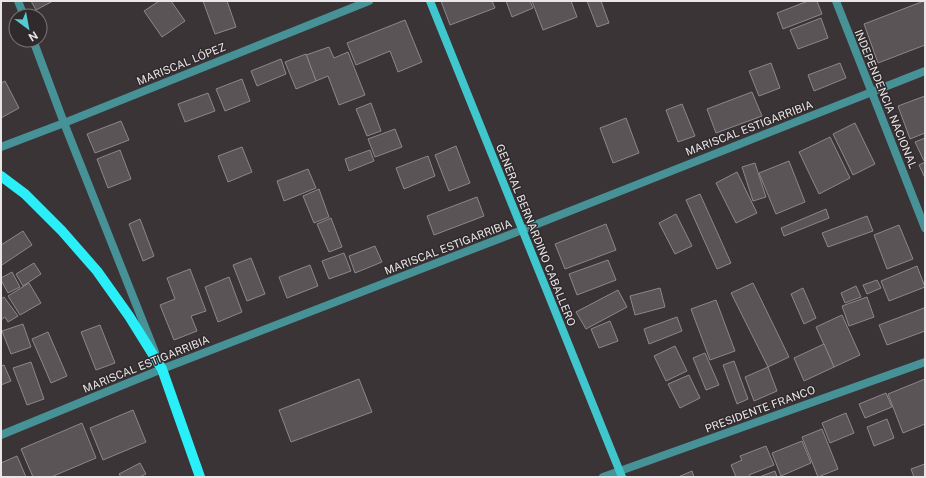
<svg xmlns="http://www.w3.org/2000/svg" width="926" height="478" font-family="'Public Sans',sans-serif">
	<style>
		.building { fill: #5a5457; stroke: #8d868a }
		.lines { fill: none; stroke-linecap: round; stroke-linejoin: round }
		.street { stroke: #479297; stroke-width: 8 }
		.secondary { stroke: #40c6cd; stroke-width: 8 }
		.primary { stroke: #2aeef8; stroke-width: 10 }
		.labels { text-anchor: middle; stroke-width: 3; stroke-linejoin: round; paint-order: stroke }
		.street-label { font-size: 11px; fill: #eae6e8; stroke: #302a2d }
	</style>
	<rect width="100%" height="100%" fill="#3a3437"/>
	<g class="building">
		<polygon points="31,1 53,1 36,10"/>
		<polygon points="159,1 171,1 185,21 162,37 144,11"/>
		<polygon points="203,1 227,1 236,27 215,34"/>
		<polygon points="441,1 492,1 495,8 450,25"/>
		<polygon points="506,1 530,1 533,8 512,17"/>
		<polygon points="532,1 571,1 577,17 543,30"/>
		<polygon points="587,1 601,1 609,23 597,27"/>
		<polygon points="808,1 817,1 822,14 783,29 777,13"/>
		<polygon points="924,1 925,1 925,45 878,63 864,24"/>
		<polygon points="821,18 828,38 798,49 790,30"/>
		<polygon points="405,20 422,62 398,72 390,51 356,65 347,43"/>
		<polygon points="329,47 334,58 348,52 365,95 339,105 328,76 316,81 306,55"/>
		<polygon points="306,54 316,81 296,89 285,62"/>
		<polygon points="281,59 286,74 257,86 251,71"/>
		<polygon points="771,63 780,88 759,96 749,71"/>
		<polygon points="840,63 846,78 814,91 808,75"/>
		<polygon points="242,79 250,101 225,111 216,89"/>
		<polygon points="5,81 19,108 1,118 1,83"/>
		<polygon points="752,92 762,116 716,133 707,109"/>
		<polygon points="208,93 215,111 185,122 178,104"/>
		<polygon points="925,96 925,133 910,139 898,106"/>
		<polygon points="371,103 381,131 367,136 356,109"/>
		<polygon points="682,104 695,136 678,142 666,110"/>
		<polygon points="626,118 639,153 613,163 600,128"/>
		<polygon points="121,121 129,140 95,153 87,134"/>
		<polygon points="855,123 875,164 853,175 833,134"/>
		<polygon points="395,129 402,147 375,157 368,139"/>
		<polygon points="830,137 850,178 819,194 799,152"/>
		<polygon points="925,138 925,160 924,161 915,142"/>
		<polygon points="456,146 470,183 449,191 435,155"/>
		<polygon points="242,147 252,172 228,182 218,156"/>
		<polygon points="120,150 131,179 108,188 97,159"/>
		<polygon points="370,150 374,161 349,171 345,159"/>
		<polygon points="428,156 435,176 404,189 396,168"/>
		<polygon points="789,161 805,202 776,214 759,173"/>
		<polygon points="925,162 925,178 919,165"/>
		<polygon points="755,163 766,197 753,201 742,167"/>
		<polygon points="308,169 316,188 284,201 277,181"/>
		<polygon points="737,172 757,213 736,223 716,183"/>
		<polygon points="319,189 329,217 314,223 303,196"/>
		<polygon points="700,194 731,263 717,269 686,200"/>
		<polygon points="477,197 484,216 434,235 427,216"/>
		<polygon points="826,209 829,218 784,236 781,228"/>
		<polygon points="676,214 692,246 675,254 659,223"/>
		<polygon points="867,216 873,231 828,247 822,233"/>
		<polygon points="331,218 342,247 329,252 317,224"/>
		<polygon points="140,219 154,256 143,261 129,224"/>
		<polygon points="606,224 616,250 565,269 555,244"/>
		<polygon points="899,225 913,259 887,269 874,235"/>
		<polygon points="23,231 32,245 2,265 1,263 1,245"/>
		<polygon points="375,246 382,262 355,273 349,256"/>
		<polygon points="344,253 351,271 329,279 322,261"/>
		<polygon points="251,258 265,294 247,301 233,265"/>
		<polygon points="608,260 616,280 577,295 569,274"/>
		<polygon points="34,263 41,274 23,286 16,274"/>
		<polygon points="310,265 318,286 287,298 279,277"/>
		<polygon points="917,266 925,287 889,301 881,281"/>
		<polygon points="190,269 206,311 191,316 197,331 174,340 160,305 175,299 167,278"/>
		<polygon points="12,272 20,287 8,293 1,280 1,278"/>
		<polygon points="229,277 242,312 218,322 205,287"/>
		<polygon points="877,280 881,288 867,294 863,285"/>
		<polygon points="29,283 41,303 20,315 8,296"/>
		<polygon points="753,283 789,357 768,367 731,293"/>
		<polygon points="856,286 861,297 845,303 841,293"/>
		<polygon points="660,288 665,307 635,315 630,296"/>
		<polygon points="803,288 816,318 804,324 791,294"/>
		<polygon points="618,290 627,307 586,329 576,312"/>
		<polygon points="4,297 18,316 8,322 5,317 1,320 1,299"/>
		<polygon points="867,297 874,317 849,326 842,306"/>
		<polygon points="716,300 735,351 710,360 691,309"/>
		<polygon points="924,308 925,311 925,331 887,345 879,325"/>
		<polygon points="842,315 860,355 834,367 816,327"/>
		<polygon points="677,317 682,331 649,344 644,329"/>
		<polygon points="610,321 618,341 599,348 591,329"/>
		<polygon points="23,324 31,347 11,354 2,331"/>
		<polygon points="100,325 115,363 96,370 81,332"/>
		<polygon points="48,332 67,376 51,383 32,339"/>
		<polygon points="824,344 834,367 804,381 794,358"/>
		<polygon points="675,346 687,371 666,381 654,356"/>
		<polygon points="705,353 719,385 706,390 693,358"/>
		<polygon points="734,361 748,399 737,404 723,365"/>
		<polygon points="31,362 44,399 27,405 13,368"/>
		<polygon points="4,365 11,381 1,385 1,366"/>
		<polygon points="768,367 777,391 754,401 745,377"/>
		<polygon points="689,375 700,398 680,408 668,384"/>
		<polygon points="359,379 372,412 291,442 279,410"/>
		<polygon points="925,379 925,424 903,433 888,394"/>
		<polygon points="886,393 892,407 865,418 859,404"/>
		<polygon points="133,410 146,442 103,460 90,428"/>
		<polygon points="846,413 854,433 830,443 822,423"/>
		<polygon points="887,419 894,438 874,446 867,427"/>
		<polygon points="82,423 96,458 51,477 33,477 21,449"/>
		<polygon points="822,429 838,469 818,477 802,437"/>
		<polygon points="802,441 811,463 781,476 772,453"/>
		<polygon points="766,446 774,465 749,475 750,477 736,477 731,465 742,460 740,456"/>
		<polygon points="17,456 26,477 1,477 1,463"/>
		<polygon points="140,463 146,474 139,477 121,477 119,474"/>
		<polygon points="925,464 925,477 914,477 911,469"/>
		<polygon points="692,471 694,477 678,477"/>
		<polygon points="775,471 777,477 759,477"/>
	</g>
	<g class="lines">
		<g class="street">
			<polyline points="18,1 24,16"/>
			<polyline points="836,1 925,228"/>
			<polyline points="33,40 64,123 155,352"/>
			<polyline points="1,147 64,123 369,1"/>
			<polyline points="1,435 162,369 522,230 925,71"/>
			<polyline points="603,477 925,362"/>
		</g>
		<polyline class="secondary" points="430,1 622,477"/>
		<polyline class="primary" points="1,176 25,194 62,231 97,271 129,316 162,369 200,477"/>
	</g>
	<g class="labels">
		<g class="street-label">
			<text transform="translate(181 64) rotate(-22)" y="4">MARISCAL LÓPEZ</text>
			<text transform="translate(886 99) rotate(68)" y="4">INDEPENDENCIA NACIONAL</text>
			<text transform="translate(749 128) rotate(-21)" y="4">MARISCAL ESTIGARRIBIA</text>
			<text transform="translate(536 235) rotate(68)" y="4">GENERAL BERNARDINO CABALLERO</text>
			<text transform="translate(448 247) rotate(-21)" y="4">MARISCAL ESTIGARRIBIA</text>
			<text transform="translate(146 364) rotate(-22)" y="4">MARISCAL ESTIGARRIBIA</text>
			<text transform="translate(760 409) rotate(-20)" y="4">PRESIDENTE FRANCO</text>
		</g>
	</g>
	<rect width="926" height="478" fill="none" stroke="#eae6e8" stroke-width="4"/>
	<g transform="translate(28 28) rotate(148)"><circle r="19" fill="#302a2d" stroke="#7a7578"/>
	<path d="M0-3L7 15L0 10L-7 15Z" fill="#51ccd3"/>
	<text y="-6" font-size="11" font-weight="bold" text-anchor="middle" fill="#eae6e8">N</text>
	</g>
</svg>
